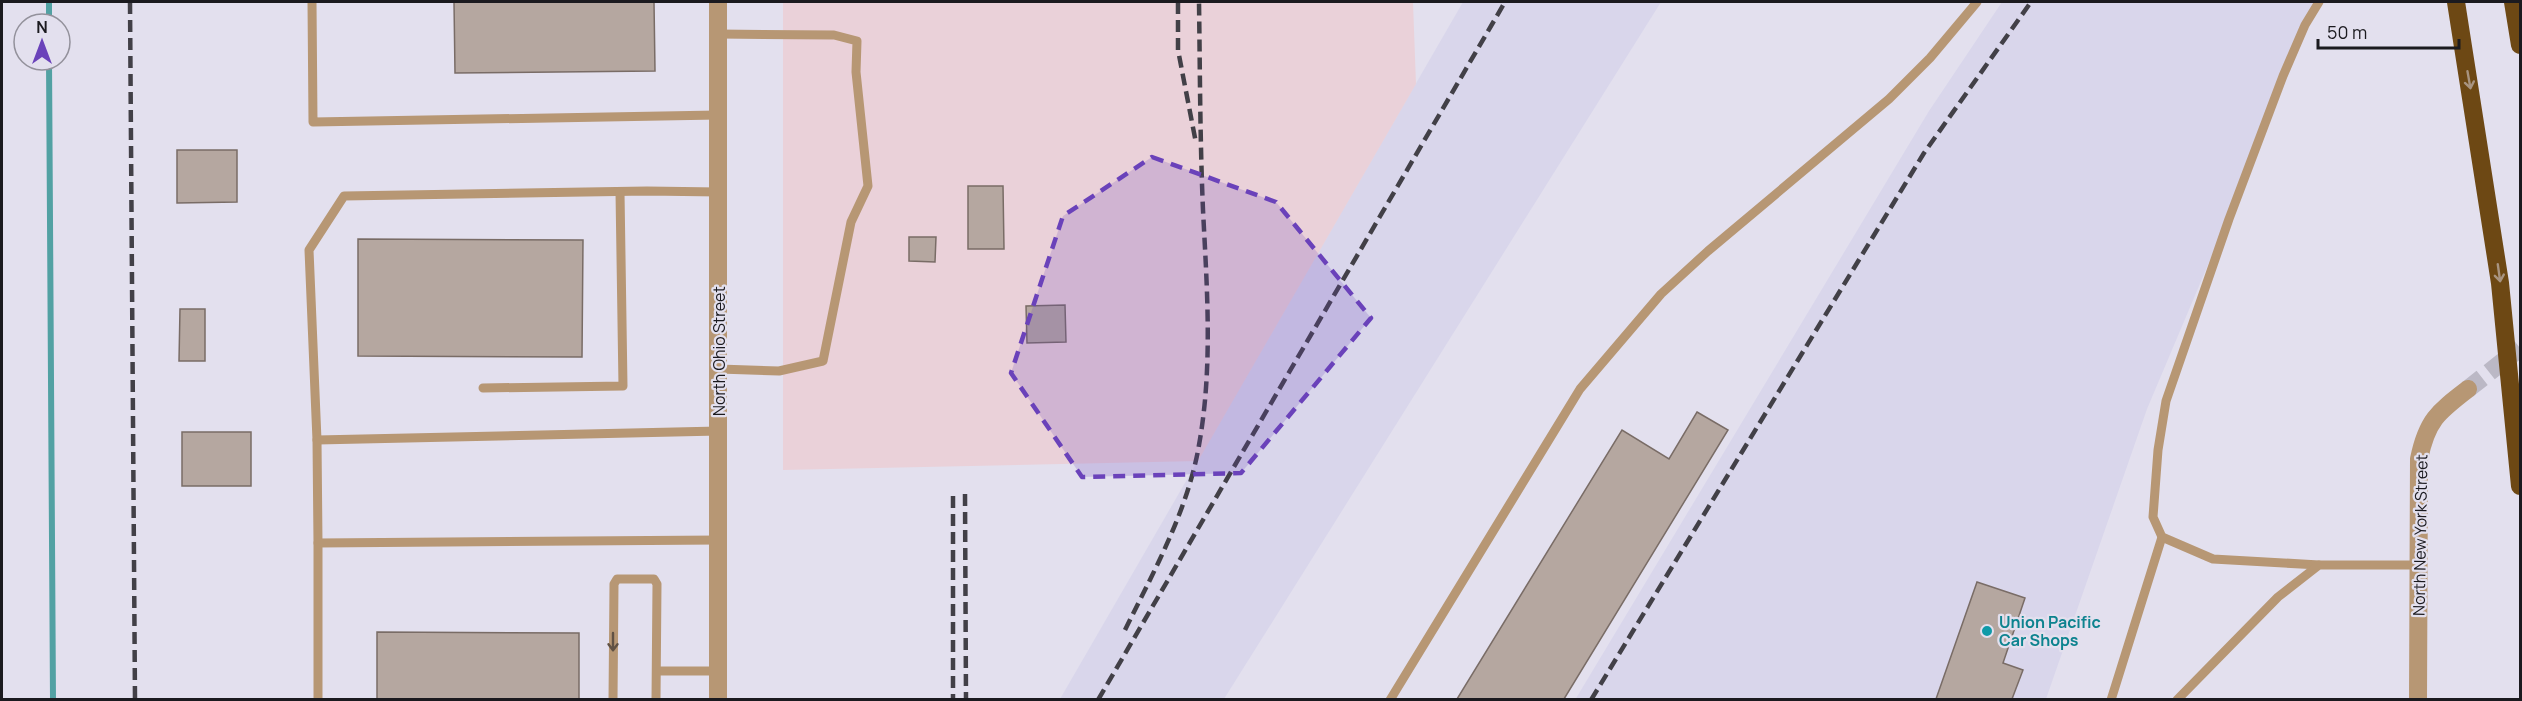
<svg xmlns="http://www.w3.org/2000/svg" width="2522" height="701" font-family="Manrope,sans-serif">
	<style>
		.built { fill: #d9d6eb }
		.industrial { fill: #ead1d9 }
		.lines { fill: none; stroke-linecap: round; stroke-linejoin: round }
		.stream { stroke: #52a1a3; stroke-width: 6 }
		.building { fill: #b5a7a0; stroke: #796c66; stroke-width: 1.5 }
		.street-tunnel { stroke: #bbb8c5; stroke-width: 18; stroke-dasharray: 18 9; stroke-linecap: butt }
		.lane { stroke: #b79774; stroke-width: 9 }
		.street { stroke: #b79774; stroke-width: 18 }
		.highway { stroke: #6d4814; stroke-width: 18 }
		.rail { stroke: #424047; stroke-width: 4.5; stroke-dasharray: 12 6; stroke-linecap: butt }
		.oneway { stroke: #a89481 }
		.oneway2 { stroke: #615245 }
		.marked { fill: #6a42ba; fill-opacity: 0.2; stroke: #6a42ba; stroke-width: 4.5; stroke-dasharray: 12 8; stroke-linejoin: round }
		.culture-dot { fill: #0f9aa8; stroke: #e3e0ee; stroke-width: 2 }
		.labels { text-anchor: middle; stroke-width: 4.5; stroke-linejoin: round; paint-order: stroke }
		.street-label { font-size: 16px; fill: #1b1a1f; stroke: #e3e0ee }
		.culture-label { font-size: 16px; font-weight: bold; fill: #0d838f; stroke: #e3e0ee; text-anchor: start }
	</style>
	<rect width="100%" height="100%" fill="#e3e0ee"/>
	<g class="built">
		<polygon points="1463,2 1661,2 1224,699 1060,699"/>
		<polygon points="2002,2 2319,2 2147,409 2046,699 1575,700 1929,111"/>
	</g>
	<polygon class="industrial" points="783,2 1413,2 1416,84 1198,461 783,470"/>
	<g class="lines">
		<g class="stream">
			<polyline points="49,2 49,24"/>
			<polyline points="49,60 53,700"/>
		</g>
	</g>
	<g class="building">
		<polygon points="454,2 654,2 655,71 455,73"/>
		<polygon points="177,150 237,150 237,202 177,203"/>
		<polygon points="968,186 1003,186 1004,249 968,249"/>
		<polygon points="909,237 936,237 935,262 909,261"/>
		<polygon points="358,239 583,240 582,357 358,356"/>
		<polygon points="1065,305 1066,342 1027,343 1026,306"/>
		<polygon points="180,309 205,309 205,361 179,361"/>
		<polygon points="1697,412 1728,430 1564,699 1457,699 1622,430 1669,459"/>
		<rect x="182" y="432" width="69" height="54"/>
		<polygon points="1977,582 2025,598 2003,663 2023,670 2012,699 1936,699"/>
		<polygon points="377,632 579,633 579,699 377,699"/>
	</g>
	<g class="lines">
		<polyline class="street-tunnel" points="2468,389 2520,348"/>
		<g class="lane">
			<polyline points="312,2 313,122 718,115"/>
			<polyline points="718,34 834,35 857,41 856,72 868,186 851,222 823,361 779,371 719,369"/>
			<polyline points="719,192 647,191 344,196 309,250 317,440 719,431"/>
			<polyline points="483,388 623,386 620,192"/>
			<polyline points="317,440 318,543"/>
			<polyline points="2319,565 2213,559 2162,537 2153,517 2158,450 2166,401 2229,219 2283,76 2305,25 2319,2"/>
			<polyline points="657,671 718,671"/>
			<polyline points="318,700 318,543 719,540"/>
			<polyline points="613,700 614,584 617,579 654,579 657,584 656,700"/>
			<polyline points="1390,700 1580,389 1661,294 1708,251 1889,99 1930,58 1977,2"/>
			<polyline points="2111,700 2162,537"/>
			<polyline points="2177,700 2278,597 2319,565 2419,565"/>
		</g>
		<g class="street">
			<polyline points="718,700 718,2"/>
			<path d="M 2418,700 L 2419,459 C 2427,420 2438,412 2468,389"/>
		</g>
		<g class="highway">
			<polyline points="2456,2 2500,283 2520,486"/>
			<polyline points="2513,2 2520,45"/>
		</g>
		<g class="rail">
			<polyline points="130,2 135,700"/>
			<polyline points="1178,2 1178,50 1196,143"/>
			<polyline points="965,494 966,700"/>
			<polyline points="953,496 953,700"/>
			<path d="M 1125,630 C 1154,571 1188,510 1199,445 C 1213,367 1207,289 1203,210 C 1200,141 1200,71 1199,2"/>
			<polyline points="1098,700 1505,2"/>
			<polyline points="1591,700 1924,153 2031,2"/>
		</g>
	</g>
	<defs><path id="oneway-shaft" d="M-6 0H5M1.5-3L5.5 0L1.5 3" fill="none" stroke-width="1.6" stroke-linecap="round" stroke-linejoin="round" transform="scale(1.5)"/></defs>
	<g class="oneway">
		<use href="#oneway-shaft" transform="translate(2469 80) rotate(80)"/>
		<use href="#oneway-shaft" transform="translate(2499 273) rotate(82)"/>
	</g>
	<use class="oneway2" href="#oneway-shaft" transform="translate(613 642) rotate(90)"/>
	<path class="marked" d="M 1152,157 L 1276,202 L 1371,318 L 1241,473 L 1082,477 L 1011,373 L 1063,216 Z"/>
	<circle class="culture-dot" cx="1987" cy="631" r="6"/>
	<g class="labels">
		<g class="street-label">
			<text transform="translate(719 351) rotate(-90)" y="6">North Ohio Street</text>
			<text transform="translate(2420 535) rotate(-89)" y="6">North New York Street</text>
		</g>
		<g class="culture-label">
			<text x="1999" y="628">Union Pacific<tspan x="1999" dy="18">Car Shops</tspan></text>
		</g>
	</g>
	<rect width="2522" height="701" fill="none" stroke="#1b1a1f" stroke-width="6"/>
	<g transform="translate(42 42)"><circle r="28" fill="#e3e0ee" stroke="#93919b" stroke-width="1.5"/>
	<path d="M0-4.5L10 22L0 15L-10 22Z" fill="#6a42ba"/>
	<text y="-9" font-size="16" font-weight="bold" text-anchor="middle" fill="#1b1a1f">N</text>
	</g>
	<path d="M2318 39v9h141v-9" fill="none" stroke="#1b1a1f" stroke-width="3"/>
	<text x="2327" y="39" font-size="18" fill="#1b1a1f" stroke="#e3e0ee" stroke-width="4.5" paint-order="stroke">50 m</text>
</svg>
